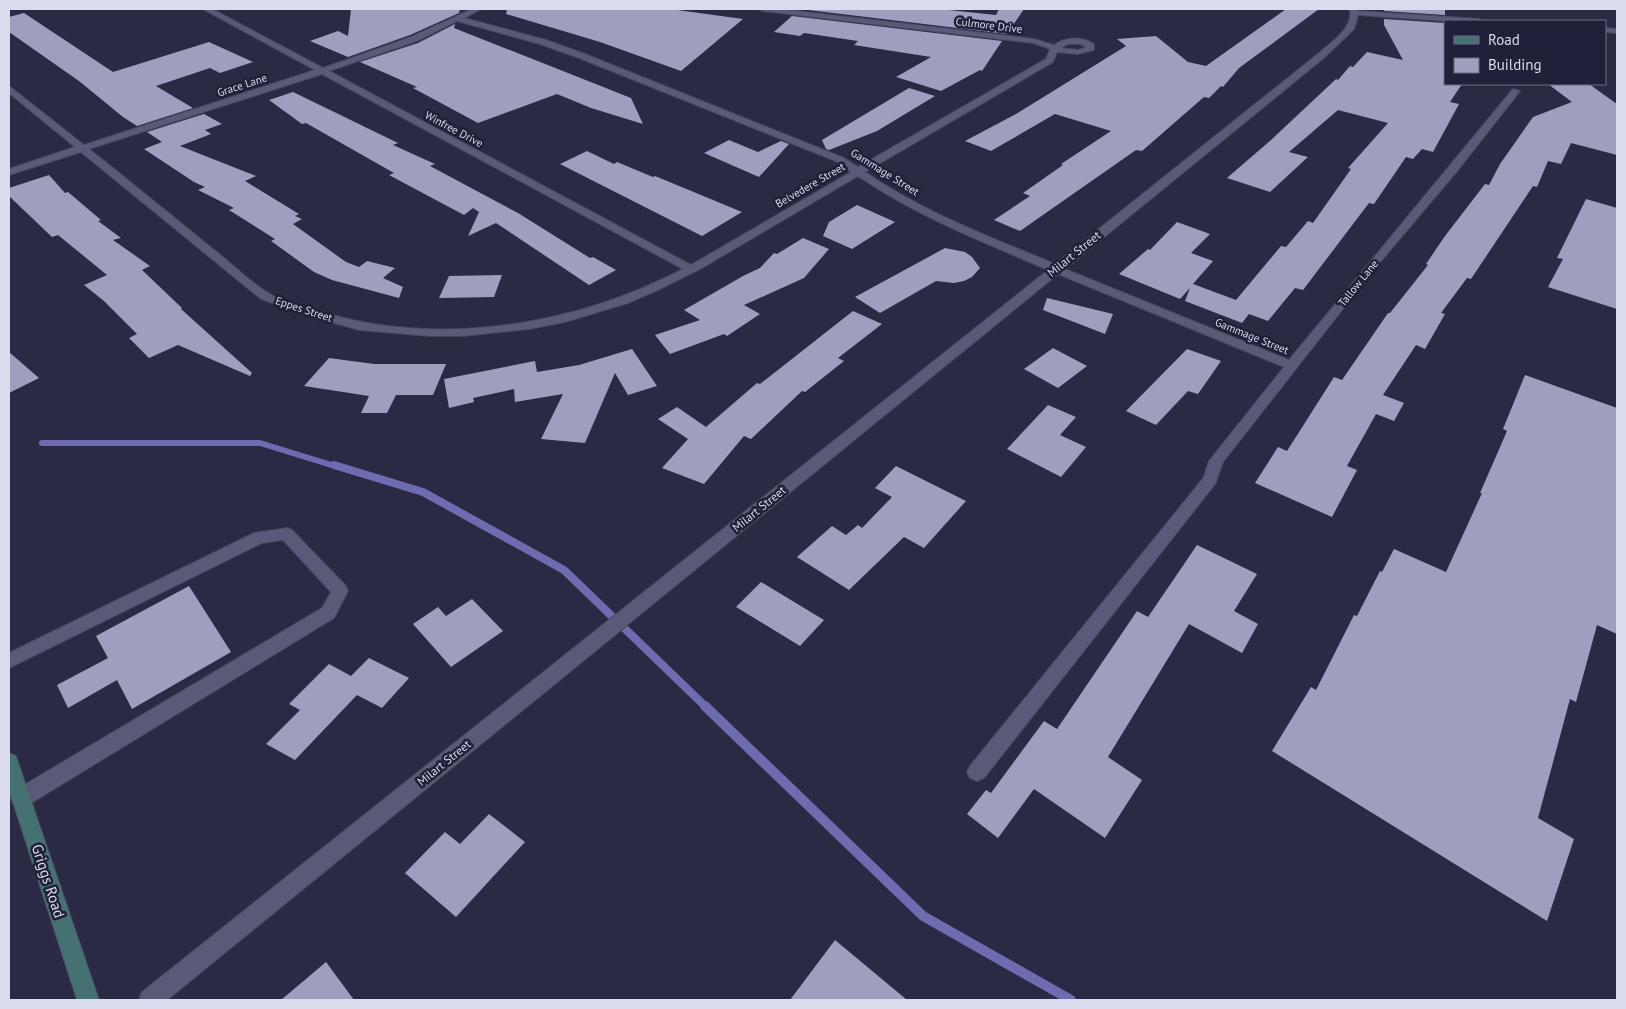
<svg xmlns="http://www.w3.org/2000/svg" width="1626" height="1009" font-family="'PT Sans',sans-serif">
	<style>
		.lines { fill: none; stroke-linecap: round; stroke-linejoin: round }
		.stream-far2 { stroke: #6e6bb0; stroke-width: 6 }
		.stream-far1 { stroke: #6e6bb0; stroke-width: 8 }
		.stream { stroke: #6e6bb0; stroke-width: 10 }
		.building { fill: #9e9ebf }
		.lane-casing { stroke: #47465c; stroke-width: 2 }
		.street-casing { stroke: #47465c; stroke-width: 2 }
		.secondary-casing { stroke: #47465c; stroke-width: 2 }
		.lane { fill: #5a5977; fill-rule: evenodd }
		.street { fill: #5a5977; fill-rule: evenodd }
		.secondary { fill: #467173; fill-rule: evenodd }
		.labels { text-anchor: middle; stroke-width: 5; stroke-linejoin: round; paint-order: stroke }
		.far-street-label { font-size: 11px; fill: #dadbec; stroke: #21203a }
		.street-label { font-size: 12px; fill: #dadbec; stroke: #21203a }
		.near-street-label { font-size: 15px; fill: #dadbec; stroke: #21203a }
	</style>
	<rect width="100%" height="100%" fill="#2b2a45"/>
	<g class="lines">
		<polyline class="stream-far2" points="42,443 260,443 338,467"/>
		<polyline class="stream-far1" points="334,465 423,492 564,570 706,707"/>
		<polyline class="stream" points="705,706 923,916 1071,1000"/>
	</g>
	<g class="building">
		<polygon points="351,9 460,9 459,13 410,35 348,57 310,41 338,31 348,36"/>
		<polygon points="507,9 670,9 743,19 681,71 600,42 506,14"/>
		<polygon points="800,9 939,9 996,15 999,9 1024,9 1007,34"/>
		<polygon points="1286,9 1319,9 1239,68 1223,87 1221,86 1209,98 1204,97 1142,151 1136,150 1020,231 994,220 1030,196 1023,193 1063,165 1061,164 1111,131 1055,114 991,151 965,141 1016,114 1126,46 1117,39 1156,36 1188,62 1206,66"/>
		<polygon points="1384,9 1445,9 1445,15 1384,11"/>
		<polygon points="24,13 113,72 209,42 253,62 220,73 210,68 156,86 193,108 137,126 123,117 79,81 9,32 9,17"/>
		<polygon points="792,16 1002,41 982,71 980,70 941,91 896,77 931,57 854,45 858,41 804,33 800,36 774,32"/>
		<polygon points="1384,19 1445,23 1445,84 1462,84 1450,102 1459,104 1433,152 1422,149 1413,159 1406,157 1374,204 1369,203 1303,290 1295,288 1268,321 1249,314 1242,323 1185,301 1190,288 1180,299 1119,274 1148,249 1150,250 1177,222 1210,234 1191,253 1213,261 1193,284 1236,300 1281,246 1286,247 1308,221 1313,223 1351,169 1348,168 1388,123 1338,110 1289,152 1308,157 1270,192 1227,178 1271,140 1336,79 1338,80 1350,66 1353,67 1367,52 1403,60 1384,25"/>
		<polygon points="455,24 454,28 631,98 643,124 591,108 557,94 478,123 413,88 417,87 360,62 418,43"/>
		<polygon points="1548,84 1589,84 1617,104 1617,155 1571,143 1561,164 1548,161 1537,187 1533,186 1471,279 1467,278 1441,313 1445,314 1425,349 1416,345 1383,395 1404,403 1394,421 1376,414 1347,466 1357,470 1332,517 1255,483 1278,447 1287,451 1334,377 1342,380 1388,313 1390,313 1428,265 1426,264 1445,236 1485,184 1489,185 1500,164 1533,117 1572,102"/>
		<polygon points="909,88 935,96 877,131 829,150 826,149 822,140"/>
		<polygon points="293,92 398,143 393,145 435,164 430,166 518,213 590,258 593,257 616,270 589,285 496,223 468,236 479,212 473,208 464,215 389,175 394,173 306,123 302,124 269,100"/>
		<polygon points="204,114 222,124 205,130 211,134 180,146 256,176 245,181 299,214 295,216 302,219 293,224 346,262 359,267 367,261 395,268 383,278 403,287 399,298 332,280 314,272 271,241 275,239 229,210 234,208 198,190 205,187 194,182 144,149 162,142 147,132"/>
		<polygon points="729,140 758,152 781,141 789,144 759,177 704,153"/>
		<polygon points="587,151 614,164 617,162 653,177 655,176 742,212 702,236 560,164"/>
		<polygon points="49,175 65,193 68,192 101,220 98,221 121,238 113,240 150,266 142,270 182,308 181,309 252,373 250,376 178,345 149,358 129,338 137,334 104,301 84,285 107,275 58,235 52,237 9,196 9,188"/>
		<polygon points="1586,199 1617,208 1617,309 1548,287 1563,259 1557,258"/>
		<polygon points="857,205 895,222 852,249 823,236 829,222"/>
		<polygon points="803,238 829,249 804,278 744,305 760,314 727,336 724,334 670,354 655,335 700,320 684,310 743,276 760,268 774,253 777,254"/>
		<polygon points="945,248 965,252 972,257 980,268 972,277 964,281 954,283 936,281 880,313 855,297"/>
		<polygon points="502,275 494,297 439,298 449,276"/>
		<polygon points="1047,298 1113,314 1105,334 1043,310"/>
		<polygon points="853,311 882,324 838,358 844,361 805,392 802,391 751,439 744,436 704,484 662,468 688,439 658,419 677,407 706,427 757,383 760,384"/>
		<polygon points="1053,348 1087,366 1058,388 1024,369"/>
		<polygon points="632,349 657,386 628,395 615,373 585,443 541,439 563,394 515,402 514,389 473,398 474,402 449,408 444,379 535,361 537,372 579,365"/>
		<polygon points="1187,349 1221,361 1198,394 1188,391 1156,425 1126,411"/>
		<polygon points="9,352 39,378 9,393"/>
		<polygon points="329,358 374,364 446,364 433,395 396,395 387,413 361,413 369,396 304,386"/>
		<polygon points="1525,375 1617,408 1617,634 1597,625 1576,702 1570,699 1538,818 1574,839 1547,921 1272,751 1311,687 1316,690 1354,615 1357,616 1380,571 1382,572 1394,549 1446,572 1482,493 1480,493 1507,431 1503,429"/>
		<polygon points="1048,405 1076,417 1060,435 1086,447 1061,477 1007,449"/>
		<polygon points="896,466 966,501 924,548 904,537 849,590 797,557 832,526 846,535 858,525 862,528 892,497 875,488"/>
		<polygon points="1197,545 1257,574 1234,611 1258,624 1242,653 1189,624 1108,757 1142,780 1105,838 1034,789 998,838 967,814 986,790 991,793 1044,721 1057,729 1137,611 1148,617"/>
		<polygon points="761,582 824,620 800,646 736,607"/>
		<polygon points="189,586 231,652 132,709 117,680 68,708 57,685 108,658 96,636"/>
		<polygon points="472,599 503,631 451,667 413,624 438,607 446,616"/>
		<polygon points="369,658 409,678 382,708 357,695 295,760 266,744 300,710 289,704 329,664 351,676"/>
		<polygon points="489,814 525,842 456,917 405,873 445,832 460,844"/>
		<polygon points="835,940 907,1000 790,1000"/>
		<polygon points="326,962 354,1000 281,1000"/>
	</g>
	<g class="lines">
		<defs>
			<g id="lane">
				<polygon points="1210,475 1215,476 1217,480 1215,484 984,778 977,781 970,778 967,772 970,766 1205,476"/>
				<polygon points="287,528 292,530 346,586 348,591 334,618 28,805 21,807 14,805 11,798 14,791 322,608 331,592 283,540 262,543 9,668 9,653 254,533"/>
			</g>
			<g id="street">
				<path d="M 203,9 L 212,9 L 323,68 L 411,37 L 472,9 L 481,9 L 464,18 L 546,40 L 585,54 L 844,158 L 858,167 L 1046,59 L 1050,49 L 1033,43 L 763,11 L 759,9 L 780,9 L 1034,39 L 1054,45 C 1065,37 1082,36 1094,44 L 1094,50 L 1078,54 L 1057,52 L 1053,62 L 865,172 C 923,212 990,237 1055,264 L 1319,53 C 1330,43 1356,26 1349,9 L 1357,9 L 1358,11 L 1480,19 L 1481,21 L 1446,21 L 1358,15 L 1354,29 L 1325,57 L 1065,269 L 1289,360 L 1513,89 L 1520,91 L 1458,170 L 1371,273 L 1223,462 L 1215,484 L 1210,485 L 1205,484 L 1203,480 L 1209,461 L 1284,367 L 1058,274 L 167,1000 L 139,1000 L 142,992 L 1048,270 C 983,242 916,216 858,176 L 702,268 L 658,290 L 628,303 L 565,322 L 529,329 L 463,336 L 430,336 L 359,330 L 307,315 L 261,299 L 81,152 L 9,175 L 9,169 L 75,147 L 9,93 L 9,86 L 84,145 L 315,70 ZM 457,21 L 540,44 L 579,58 L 838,162 L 851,172 L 691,265 L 329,71 L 417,41 ZM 1068,44 L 1080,44 L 1087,47 L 1078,50 L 1061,48 ZM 322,74 L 683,269 C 572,327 433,349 312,309 C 298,305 282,301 270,294 C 252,284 230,262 213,249 C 172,216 131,182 89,149 Z"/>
				<polygon points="1605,28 1617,29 1617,33 1605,32"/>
			</g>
			<polygon id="secondary" points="9,753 16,756 18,762 99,1000 77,1000 9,790"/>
		</defs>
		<use href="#lane" class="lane-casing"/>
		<use href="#street" class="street-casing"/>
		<use href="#secondary" class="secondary-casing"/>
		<use href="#lane" class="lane"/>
		<use href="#street" class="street"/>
		<use href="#secondary" class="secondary"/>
	</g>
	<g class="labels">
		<g class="far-street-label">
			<text transform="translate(989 25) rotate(7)" y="4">Culmore Drive</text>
			<text transform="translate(242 85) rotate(-18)" y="4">Grace Lane</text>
			<text transform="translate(454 129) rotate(28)" y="4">Winfree Drive</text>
			<text transform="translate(885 172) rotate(32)" y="4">Gammage Street</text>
			<text transform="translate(810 185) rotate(-30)" y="4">Belvedere Street</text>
			<text transform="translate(1358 283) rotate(-51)" y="4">Tallow Lane</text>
			<text transform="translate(304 309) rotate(18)" y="4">Eppes Street</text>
			<text transform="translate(1252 336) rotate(22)" y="4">Gammage Street</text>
		</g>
		<g class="street-label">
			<text transform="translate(1074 254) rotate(-39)" y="4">Milart Street</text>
			<text transform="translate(759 509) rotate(-39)" y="4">Milart Street</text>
			<text transform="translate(444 763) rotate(-39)" y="4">Milart Street</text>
		</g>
		<g class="near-street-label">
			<text transform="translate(48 881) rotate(72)" y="5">Griggs Road</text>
		</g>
	</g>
	<rect width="1626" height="1009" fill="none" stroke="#dadbec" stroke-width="20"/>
	<rect x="1444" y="20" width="162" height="65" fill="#21203a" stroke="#6b6b81"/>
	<rect x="1454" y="36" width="25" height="8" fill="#467173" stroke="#6b6b81"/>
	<text x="1488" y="45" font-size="15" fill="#dadbec">Road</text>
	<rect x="1454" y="58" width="25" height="15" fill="#9e9ebf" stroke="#6b6b81"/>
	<text x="1488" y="70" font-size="15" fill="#dadbec">Building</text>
</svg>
